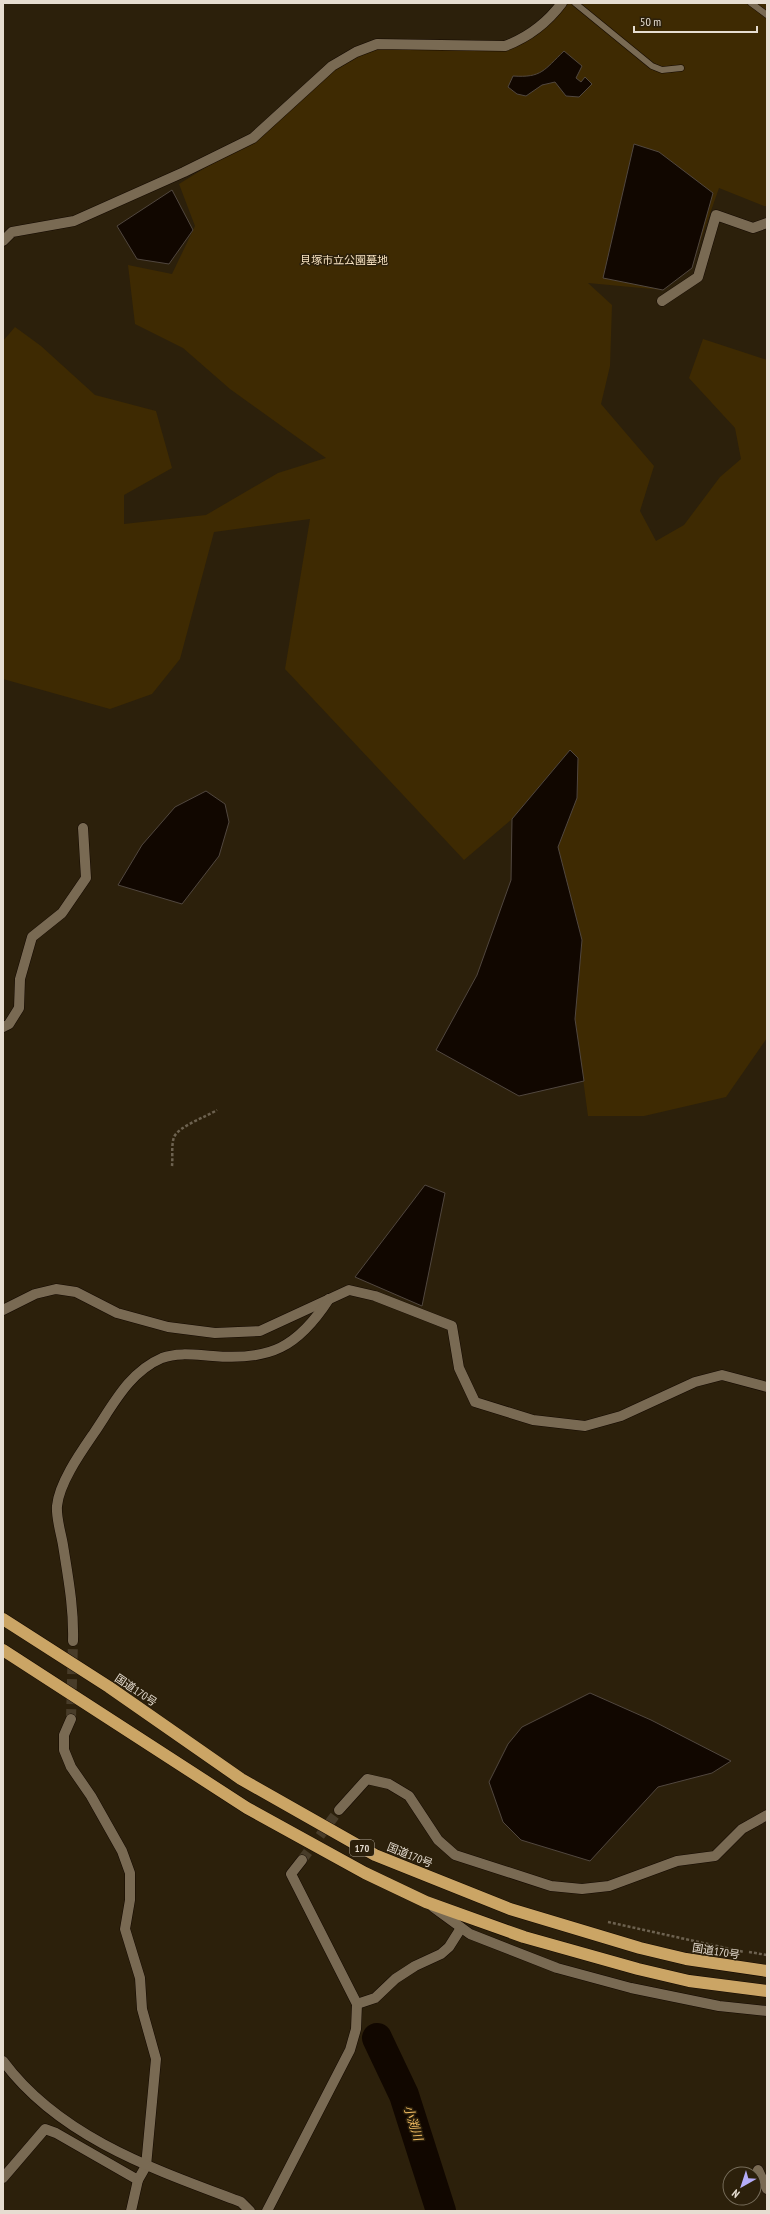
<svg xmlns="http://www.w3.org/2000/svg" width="770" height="2214" font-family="'PT Sans Narrow','Noto Sans JP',sans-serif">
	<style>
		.green { fill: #3e2a02 }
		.water { fill: #110700; stroke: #51473f }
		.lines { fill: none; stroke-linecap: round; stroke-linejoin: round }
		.river { stroke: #110700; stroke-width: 30 }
		.street-tunnel { stroke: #483c29; stroke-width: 10; stroke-dasharray: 10 5; stroke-linecap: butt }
		.lane-casing { stroke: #140900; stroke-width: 7 }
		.street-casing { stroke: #140900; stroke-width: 11 }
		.secondary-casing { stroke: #140900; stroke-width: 11 }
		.highway-casing { stroke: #140900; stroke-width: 13 }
		.path { stroke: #6d6250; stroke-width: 2.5; stroke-dasharray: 3 2; stroke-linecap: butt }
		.lane { stroke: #796a53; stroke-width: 6 }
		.street { stroke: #796a53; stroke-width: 10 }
		.secondary { stroke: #796a53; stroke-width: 10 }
		.highway { stroke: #cba565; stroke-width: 12 }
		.labels { text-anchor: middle; stroke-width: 3; stroke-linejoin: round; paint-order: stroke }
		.shield { fill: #2c200b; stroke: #aea496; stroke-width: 1 }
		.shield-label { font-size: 10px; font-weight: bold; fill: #e6ddd1 }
		.park-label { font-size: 11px; fill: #f6e1bf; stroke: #2c200b }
		.street-label { font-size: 11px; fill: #e6ddd1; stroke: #2c200b }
		.water-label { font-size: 12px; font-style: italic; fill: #f3bd63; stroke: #2c200b }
	</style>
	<rect width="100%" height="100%" fill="#2c200b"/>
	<polygon class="green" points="561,3 767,3 767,206 764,206 719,188 693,262 663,290 588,283 612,305 610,366 601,404 654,466 640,511 656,541 684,525 720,477 741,459 735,428 689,378 703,339 767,360 767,1038 726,1097 644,1116 588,1116 575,1019 582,940 558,847 577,798 578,758 570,750 512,819 464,860 285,669 310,519 214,532 180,659 152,694 110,709 3,679 3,341 15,327 41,346 95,395 156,411 172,468 124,495 124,524 206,515 278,473 326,458 230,389 183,348 135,324 128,265 172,274 195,226 179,184 253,138 337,63 377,44 457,46 523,39"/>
	<g class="water">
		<path d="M 564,51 L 582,66 L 576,78 L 581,82 L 585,77 L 592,84 L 579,97 L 566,96 L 555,82 L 542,85 L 526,96 L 517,94 L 508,87 L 513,76 C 542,78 544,70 564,51 Z"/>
		<polygon points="634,144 659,152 713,193 692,268 663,290 603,278"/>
		<polygon points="172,190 193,230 169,264 137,259 117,226"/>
		<polygon points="570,750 578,758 577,798 558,847 582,940 575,1019 584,1081 519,1096 436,1050 477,975 511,880 512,819"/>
		<polygon points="206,791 225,804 229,822 219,856 182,904 118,885 142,845 175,807"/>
		<polygon points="425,1185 445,1193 422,1306 355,1277"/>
		<polygon points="590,1693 651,1720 731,1761 712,1773 658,1787 590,1861 521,1840 503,1822 489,1782 508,1744 522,1727"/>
	</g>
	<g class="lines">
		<polyline class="river" points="377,2038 404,2095 441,2211"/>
		<g class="street-tunnel">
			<polyline points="71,1719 73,1641"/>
			<polyline points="302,1860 339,1810"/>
		</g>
		<defs>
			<g id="lane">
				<polyline points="575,3 652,66 662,70 681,68"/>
				<polyline points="751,3 767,15"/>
			</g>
			<g id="street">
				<polyline points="662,301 698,277 716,215 753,228 767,223"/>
				<polyline points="3,1310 35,1294 56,1289 76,1292 117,1313 168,1327 215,1333 260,1331 349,1290 375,1296 452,1326 459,1368 475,1402 533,1420 585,1426 621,1416 695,1382 722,1375 767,1387"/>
				<path d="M 73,1641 C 74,1608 68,1577 63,1545 C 61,1533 56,1518 57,1506 C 59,1483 81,1452 94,1433 C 113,1405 129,1372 162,1358 C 178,1352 196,1355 213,1356 C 270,1361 298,1347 329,1299"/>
				<polyline points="71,1719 64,1735 64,1750 71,1767 91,1796 122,1851 130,1873 130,1900 125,1929 140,1978 142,2009 156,2059 146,2166 138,2180 131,2211"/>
				<polyline points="339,1810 367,1779 389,1784 409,1796 438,1840 455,1855 551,1886 582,1889 609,1886 677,1861 715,1856 742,1829 767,1815"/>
				<polyline points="433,1907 470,1934 557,1968 631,1988 719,2006 767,2011"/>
				<polyline points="357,2004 375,1998 395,1979 415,1966 441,1954 449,1947 461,1928"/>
				<polyline points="758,2170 767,2189"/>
				<polyline points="3,2178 45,2129 56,2133 138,2180"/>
				<polyline points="267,2211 350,2050 356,2029 357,2004 291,1874 302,1860"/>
			</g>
			<g id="secondary">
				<path d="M 3,241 L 12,232 L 74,221 L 184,172 L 253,138 L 332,66 L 356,52 L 377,44 L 505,46 C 529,37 547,23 562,3"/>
				<polyline points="3,1027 9,1024 19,1008 20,979 32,937 62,913 86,878 83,828"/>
				<path d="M 3,2061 C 60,2138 156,2170 241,2202 L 250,2211"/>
			</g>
			<g id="highway">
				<polyline points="3,1619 109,1687 241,1779 375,1855 510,1909 640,1948 686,1959 767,1971"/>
				<polyline points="3,1650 247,1808 365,1873 426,1902 524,1937 638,1969 689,1981 767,1991"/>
			</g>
		</defs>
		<use href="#lane" class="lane-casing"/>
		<use href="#street" class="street-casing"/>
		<use href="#secondary" class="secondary-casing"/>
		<use href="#highway" class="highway-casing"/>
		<g class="path">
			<path d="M 172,1166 C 173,1157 171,1146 174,1137 C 179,1126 206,1117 217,1110"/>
			<polyline points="608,1922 744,1952"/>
			<polyline points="749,1952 767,1955"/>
		</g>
		<use href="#lane" class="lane"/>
		<use href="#street" class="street"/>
		<use href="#secondary" class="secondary"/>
		<use href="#highway" class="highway"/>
	</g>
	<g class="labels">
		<rect class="shield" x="350" y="1840" width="24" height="16" rx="3"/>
		<g class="shield-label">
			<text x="362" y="1852">170</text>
		</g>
		<g class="park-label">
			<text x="344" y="264">貝塚市立公園墓地</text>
		</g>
		<g class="street-label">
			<text transform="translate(136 1690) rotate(34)" y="4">国道170号</text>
			<text transform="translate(410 1855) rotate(22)" y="4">国道170号</text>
			<text transform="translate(716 1951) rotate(9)" y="4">国道170号</text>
		</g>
		<g class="water-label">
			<text transform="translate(413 2123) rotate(72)" y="4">小渕川</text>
		</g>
	</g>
	<rect width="770" height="2214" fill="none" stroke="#e6ddd1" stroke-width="8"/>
	<g transform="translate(742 2186) rotate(219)"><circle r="19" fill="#2c200b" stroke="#766c5a"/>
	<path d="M0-3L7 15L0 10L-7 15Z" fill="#b5acf8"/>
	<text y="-6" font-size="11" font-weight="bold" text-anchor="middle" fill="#e6ddd1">N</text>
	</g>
	<path d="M634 26v6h123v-6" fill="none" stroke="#e6ddd1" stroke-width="2"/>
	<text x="640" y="26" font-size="12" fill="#e6ddd1" stroke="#2c200b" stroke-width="3" paint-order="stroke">50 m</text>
</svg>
